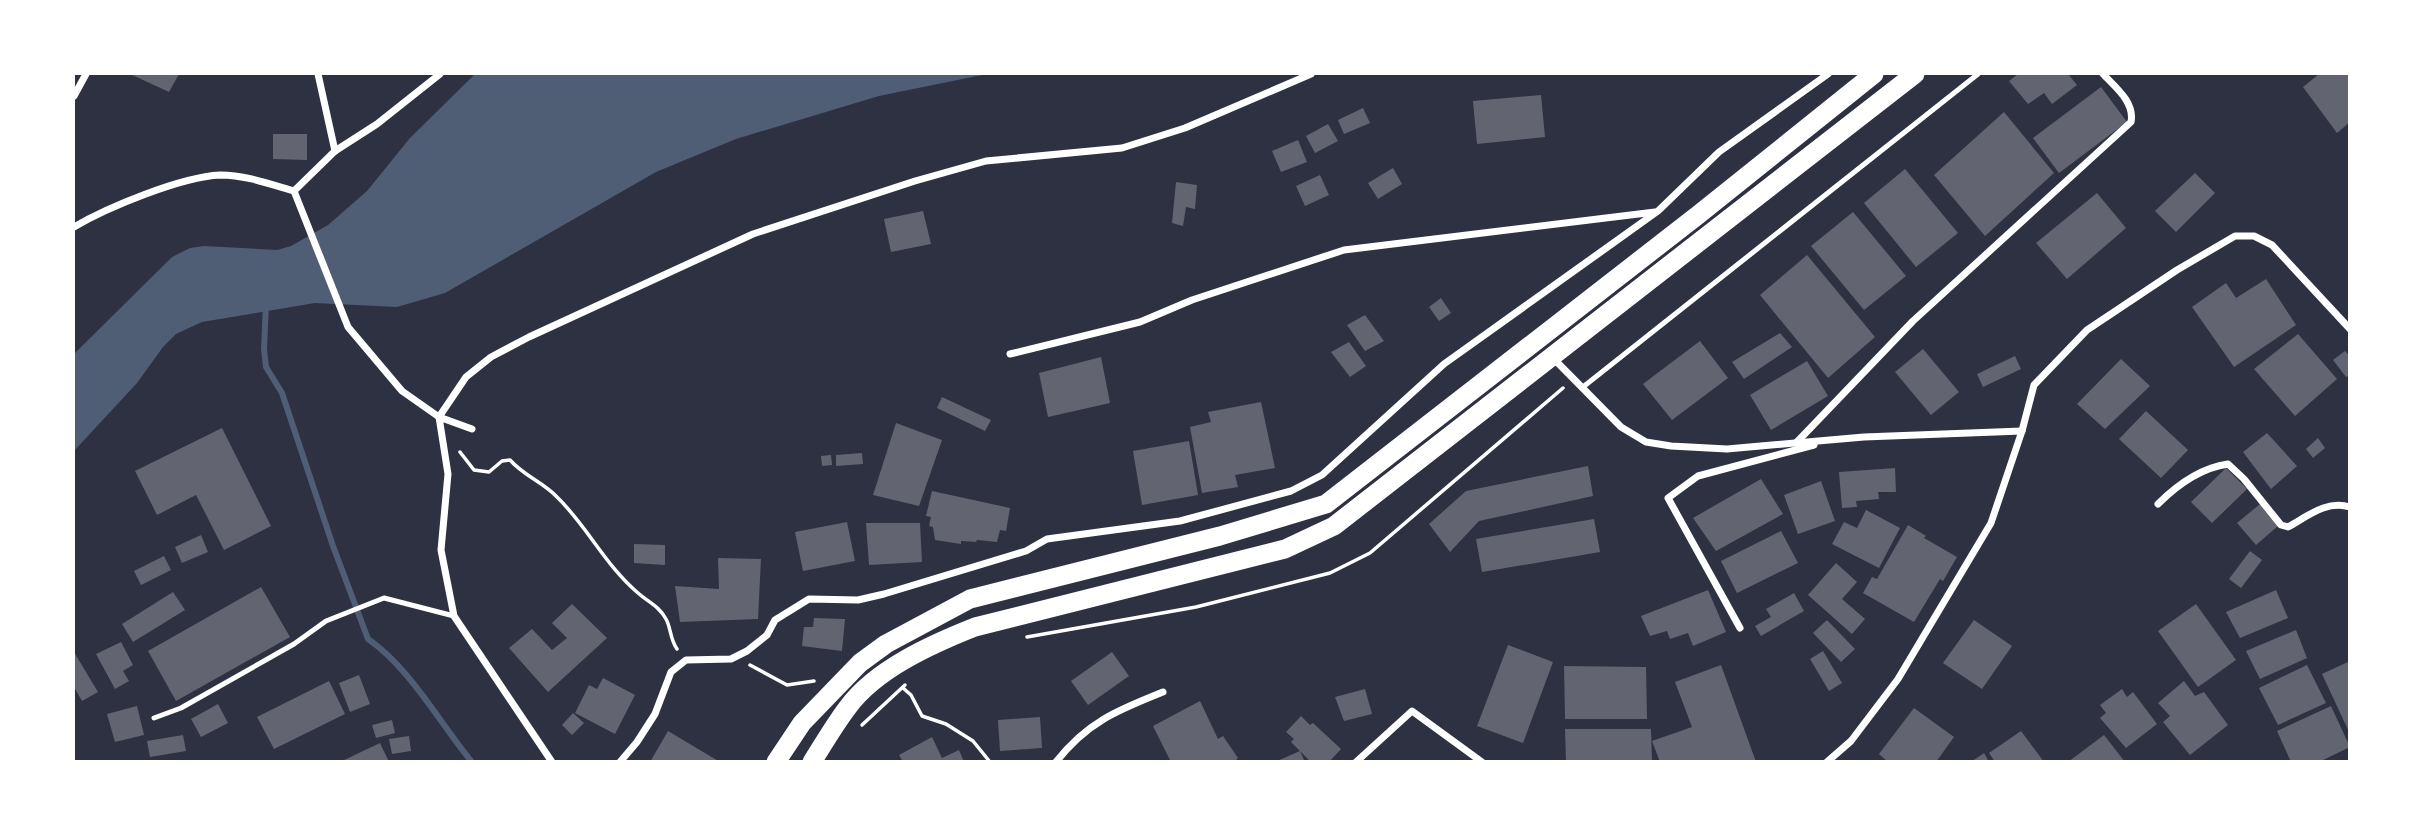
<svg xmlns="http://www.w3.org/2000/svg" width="2423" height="835" font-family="'Public Sans',sans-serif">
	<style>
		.water { fill: #4f5d75 }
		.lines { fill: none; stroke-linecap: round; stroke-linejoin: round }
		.stream { stroke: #4f5d75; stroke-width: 6 }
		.building { fill: #626471 }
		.path { stroke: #fff; stroke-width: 3.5 }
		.service { stroke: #fff; stroke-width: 5 }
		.minor { stroke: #fff; stroke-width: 7 }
		.trunk { stroke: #fff; stroke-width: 19 }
	</style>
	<rect width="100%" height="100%" fill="#2d3142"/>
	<polygon class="water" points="475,74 987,74 879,96 736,139 656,172 445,293 397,307 315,303 202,322 176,334 163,347 137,383 74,451 74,354 172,257 190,248 204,246 277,250 291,246 328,225 367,191 410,138"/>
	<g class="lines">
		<path class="stream" d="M 266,304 L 264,349 L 266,367 L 282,393 L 333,546 L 368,639 C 410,668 439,722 472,762"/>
	</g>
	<g class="building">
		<polygon points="130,74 179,74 169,92"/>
		<polygon points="2018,74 2068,74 2077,85 2052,104 2044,93 2028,104 2009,81"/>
		<polygon points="2319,74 2350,74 2350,122 2337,133 2303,87"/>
		<polygon points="2101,87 2127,122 2059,173 2033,138"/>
		<polygon points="1541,95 1545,137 1477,144 1473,101"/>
		<polygon points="1363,108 1370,123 1344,134 1338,120"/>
		<polygon points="2004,112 2054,173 1985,236 1934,175"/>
		<polygon points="1328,124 1338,141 1315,153 1306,136"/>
		<polygon points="273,134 307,134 307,160 273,159"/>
		<polygon points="1298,140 1307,162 1281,172 1272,151"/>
		<polygon points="1393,168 1402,184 1378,199 1368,183"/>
		<polygon points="1905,169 1958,233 1916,267 1864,203"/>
		<polygon points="2195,173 2215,193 2176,232 2155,211"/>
		<polygon points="1320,175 1329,195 1305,206 1296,186"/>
		<polygon points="1176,182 1197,185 1195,209 1186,207 1183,226 1172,223"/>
		<polygon points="2097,193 2126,228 2067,279 2036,243"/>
		<polygon points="923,211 931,244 891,252 884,219"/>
		<polygon points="1853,212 1906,276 1864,310 1811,246"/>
		<polygon points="1807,255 1875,337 1828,378 1760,295"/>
		<polygon points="2266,279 2296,325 2234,367 2192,307 2226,283 2236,298"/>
		<polygon points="1441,298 1451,313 1439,321 1429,307"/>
		<polygon points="1365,315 1384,341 1365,351 1347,325"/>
		<polygon points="1780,333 1792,347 1744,379 1732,362"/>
		<polygon points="2298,334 2337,379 2295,416 2254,369"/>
		<polygon points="1700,341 1728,378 1672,420 1643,384"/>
		<polygon points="1349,342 1366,366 1350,377 1331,352"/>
		<polygon points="1923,349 1959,392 1931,415 1895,372"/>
		<polygon points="2345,351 2350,356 2350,375 2346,377 2333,360"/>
		<polygon points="2015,356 2021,369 1983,387 1977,374"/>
		<polygon points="1101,357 1110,403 1048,417 1039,373"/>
		<polygon points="2121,359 2150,386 2105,429 2077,404"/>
		<polygon points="1807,361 1828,396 1771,430 1750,395"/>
		<polygon points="942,397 991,420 985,431 937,408"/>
		<polygon points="1261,402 1275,468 1235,475 1238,487 1202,493 1190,427 1211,422 1208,412"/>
		<polygon points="2146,411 2188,450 2161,478 2119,439"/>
		<polygon points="896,423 942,440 919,506 873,495"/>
		<polygon points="222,428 271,526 224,550 196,495 157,515 135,471"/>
		<polygon points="2267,433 2297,466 2271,489 2243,452"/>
		<polygon points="2318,438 2325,448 2313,458 2306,449"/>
		<polygon points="1189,441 1198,495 1142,505 1133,451"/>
		<polygon points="862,453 863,464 836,466 836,455"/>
		<polygon points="831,455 832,465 822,466 821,456"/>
		<polygon points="1588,466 1593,496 1479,521 1450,552 1429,524 1466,491"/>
		<polygon points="1895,468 1896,492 1878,492 1879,499 1856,501 1857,507 1842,508 1839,472"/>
		<polygon points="2226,468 2247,489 2212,523 2191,502"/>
		<polygon points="1761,479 1783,514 1716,551 1693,518"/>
		<polygon points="1821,481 1835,521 1798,534 1784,495"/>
		<polygon points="932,491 1010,508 1006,531 1000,530 997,542 977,540 976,542 961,541 961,544 935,540 933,527 929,526 931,517 926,516"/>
		<polygon points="2260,504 2278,526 2256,545 2237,523"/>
		<polygon points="1866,510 1900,528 1879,568 1832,544 1844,522 1857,528"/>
		<polygon points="1594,519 1600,552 1482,572 1476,539"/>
		<polygon points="847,522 855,561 803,571 795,532"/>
		<polygon points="866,523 920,523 922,562 869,565"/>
		<polygon points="1908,525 1926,536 1924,538 1957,557 1943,581 1940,579 1914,622 1863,593 1872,577 1877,579"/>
		<polygon points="1781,531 1798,563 1737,593 1721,561"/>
		<polygon points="201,535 208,552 182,563 175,547"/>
		<polygon points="634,544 665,545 665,565 634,563"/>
		<polygon points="2250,551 2262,560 2241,588 2229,579"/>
		<polygon points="164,556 171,570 141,585 134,571"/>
		<polygon points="718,558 761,559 758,619 680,622 675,586 719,589"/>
		<polygon points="1836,563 1857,582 1842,599 1865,619 1852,634 1808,595"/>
		<polygon points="261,587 290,637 176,701 148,651"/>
		<polygon points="1708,590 1726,632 1693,646 1688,633 1670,639 1667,631 1650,636 1641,616"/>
		<polygon points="2276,590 2288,618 2240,638 2226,612"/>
		<polygon points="173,592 185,610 133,642 122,624"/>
		<polygon points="1794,593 1804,611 1761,636 1755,626 1771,617 1766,609"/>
		<polygon points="572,604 607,638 548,692 509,648 532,629 552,650 567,638 552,623"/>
		<polygon points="2196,604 2236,660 2198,687 2158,631"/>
		<polygon points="814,618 845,619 842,651 802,646 804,627 813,627"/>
		<polygon points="1827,620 1855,649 1841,662 1813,633"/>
		<polygon points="1974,620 2012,646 1982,689 1943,663"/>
		<polygon points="2296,630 2307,658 2260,679 2246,651"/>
		<polygon points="121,642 133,665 123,671 129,681 115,689 96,654"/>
		<polygon points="1508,645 1553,662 1523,743 1477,726"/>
		<polygon points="1823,651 1842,683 1829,691 1810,659"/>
		<polygon points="74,652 98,692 82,701 74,687"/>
		<polygon points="1112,652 1129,676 1088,705 1071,681"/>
		<polygon points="2350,661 2350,734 2322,674"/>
		<polygon points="1721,665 1756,762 1660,762 1652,741 1692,727 1675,682"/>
		<polygon points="2307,665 2326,703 2278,725 2259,688"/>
		<polygon points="1564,666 1646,667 1647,719 1565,719"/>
		<polygon points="359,675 370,704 350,712 339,683"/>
		<polygon points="603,678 635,695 615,734 575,713 589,685 597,689"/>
		<polygon points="329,681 345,714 274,749 257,717"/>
		<polygon points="2184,681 2195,696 2204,692 2228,725 2190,755 2163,722 2170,716 2158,703"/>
		<polygon points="1365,689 1372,714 1344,721 1335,697"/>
		<polygon points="2122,689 2127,697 2133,692 2157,724 2126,748 2100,718 2106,713 2100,705"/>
		<polygon points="1200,701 1218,739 1223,736 1238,758 1234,762 1171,762 1153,726"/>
		<polygon points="218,704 228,723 201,737 191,719"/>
		<polygon points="137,706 144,735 115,742 107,714"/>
		<polygon points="2331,706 2350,747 2319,762 2291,762 2277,731"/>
		<polygon points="1914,708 1954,737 1936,762 1888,762 1879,754"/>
		<polygon points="573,713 584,723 572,735 562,725"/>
		<polygon points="1301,716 1310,725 1313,723 1341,749 1329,762 1311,762 1300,751 1305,762 1275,762 1300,751 1291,742 1294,739 1286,732"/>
		<polygon points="1040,717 1042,748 1000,751 998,720"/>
		<polygon points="392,720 395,733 376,738 372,725"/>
		<polygon points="1565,729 1651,729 1652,762 1566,762"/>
		<polygon points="668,731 720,762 650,762"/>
		<polygon points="2021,731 2044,762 1995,762 1989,753"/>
		<polygon points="183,735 186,751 150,757 147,741"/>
		<polygon points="2104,735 2125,762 2068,762"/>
		<polygon points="409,736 411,751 392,754 389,739"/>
		<polygon points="932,737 942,758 959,750 964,762 903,762 899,755"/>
		<polygon points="380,743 389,762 340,762"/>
		<polygon points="1984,753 1989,762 1971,762"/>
	</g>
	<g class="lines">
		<g class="path">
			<path d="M 460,452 L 474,470 L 489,472 L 502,461 L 510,460 C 524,476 543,482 557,497 C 587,526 605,565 638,593 C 648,602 659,606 666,619 C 671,628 670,639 677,649"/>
			<polyline points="1027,637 1196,607 1330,573 1370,553 1563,388"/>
			<polyline points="750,665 787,685 814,681"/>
			<polyline points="903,688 911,695 922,716 946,724 973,741 990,762"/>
			<polyline points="862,725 905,685"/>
		</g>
		<g class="service">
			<polyline points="1583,387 1978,74"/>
			<polyline points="154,718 181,708 294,644 326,621 384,598 454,616"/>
		</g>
		<g class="minor">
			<polyline points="318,74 335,151"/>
			<polyline points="74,96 86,74"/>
			<polyline points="294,191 348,327 402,391 439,417 466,377 491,357 529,337 753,234 915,181 986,161 1122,148 1185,128 1311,74"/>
			<polyline points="294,191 335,151 377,124 440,74"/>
			<path d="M 74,227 C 108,207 181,177 220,175 C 245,175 270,184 294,191"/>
			<polyline points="1010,354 1140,322 1192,300 1344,250 1655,212"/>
			<polyline points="1553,358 1621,427 1646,442 1671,446 1727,449 1864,437 2022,431"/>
			<polyline points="472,429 439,417 448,474 441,550 454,616 552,762"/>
			<path d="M 1796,443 L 1913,321 L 2131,122 C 2135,102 2115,87 2103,74"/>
			<path d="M 2158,504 C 2177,485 2200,468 2228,464 L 2244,479 L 2281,525 L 2288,527 C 2308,516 2326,500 2350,507"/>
			<polyline points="1740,628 1668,498 1698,476 1814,445"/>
			<polyline points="620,762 637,742 655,714 671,672 686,660 731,659 747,651 767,635 775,620 809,599 858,600 884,594 1026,551 1047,539 1180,521 1291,491 1322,475 1444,364 1658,211 1719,152 1828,74"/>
			<path d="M 1056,762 C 1087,722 1118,710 1163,692"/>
			<polyline points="1356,762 1412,711 1482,762"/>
			<polyline points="1827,762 1851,741 1898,679 1991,523 2022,431 2034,385 2087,330 2177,270 2235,236 2254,236 2272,245 2350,329"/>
		</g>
		<g class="trunk">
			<polyline points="776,762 802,723 860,663 886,644 970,599 1220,536 1326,504 1698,215 1874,74"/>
			<path d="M 812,762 C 824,743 835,724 848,707 C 876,669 932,644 975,627 L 1285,549 L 1334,526 L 1915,74"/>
		</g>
	</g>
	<rect width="2423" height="835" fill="none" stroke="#ffffff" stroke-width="150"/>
</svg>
